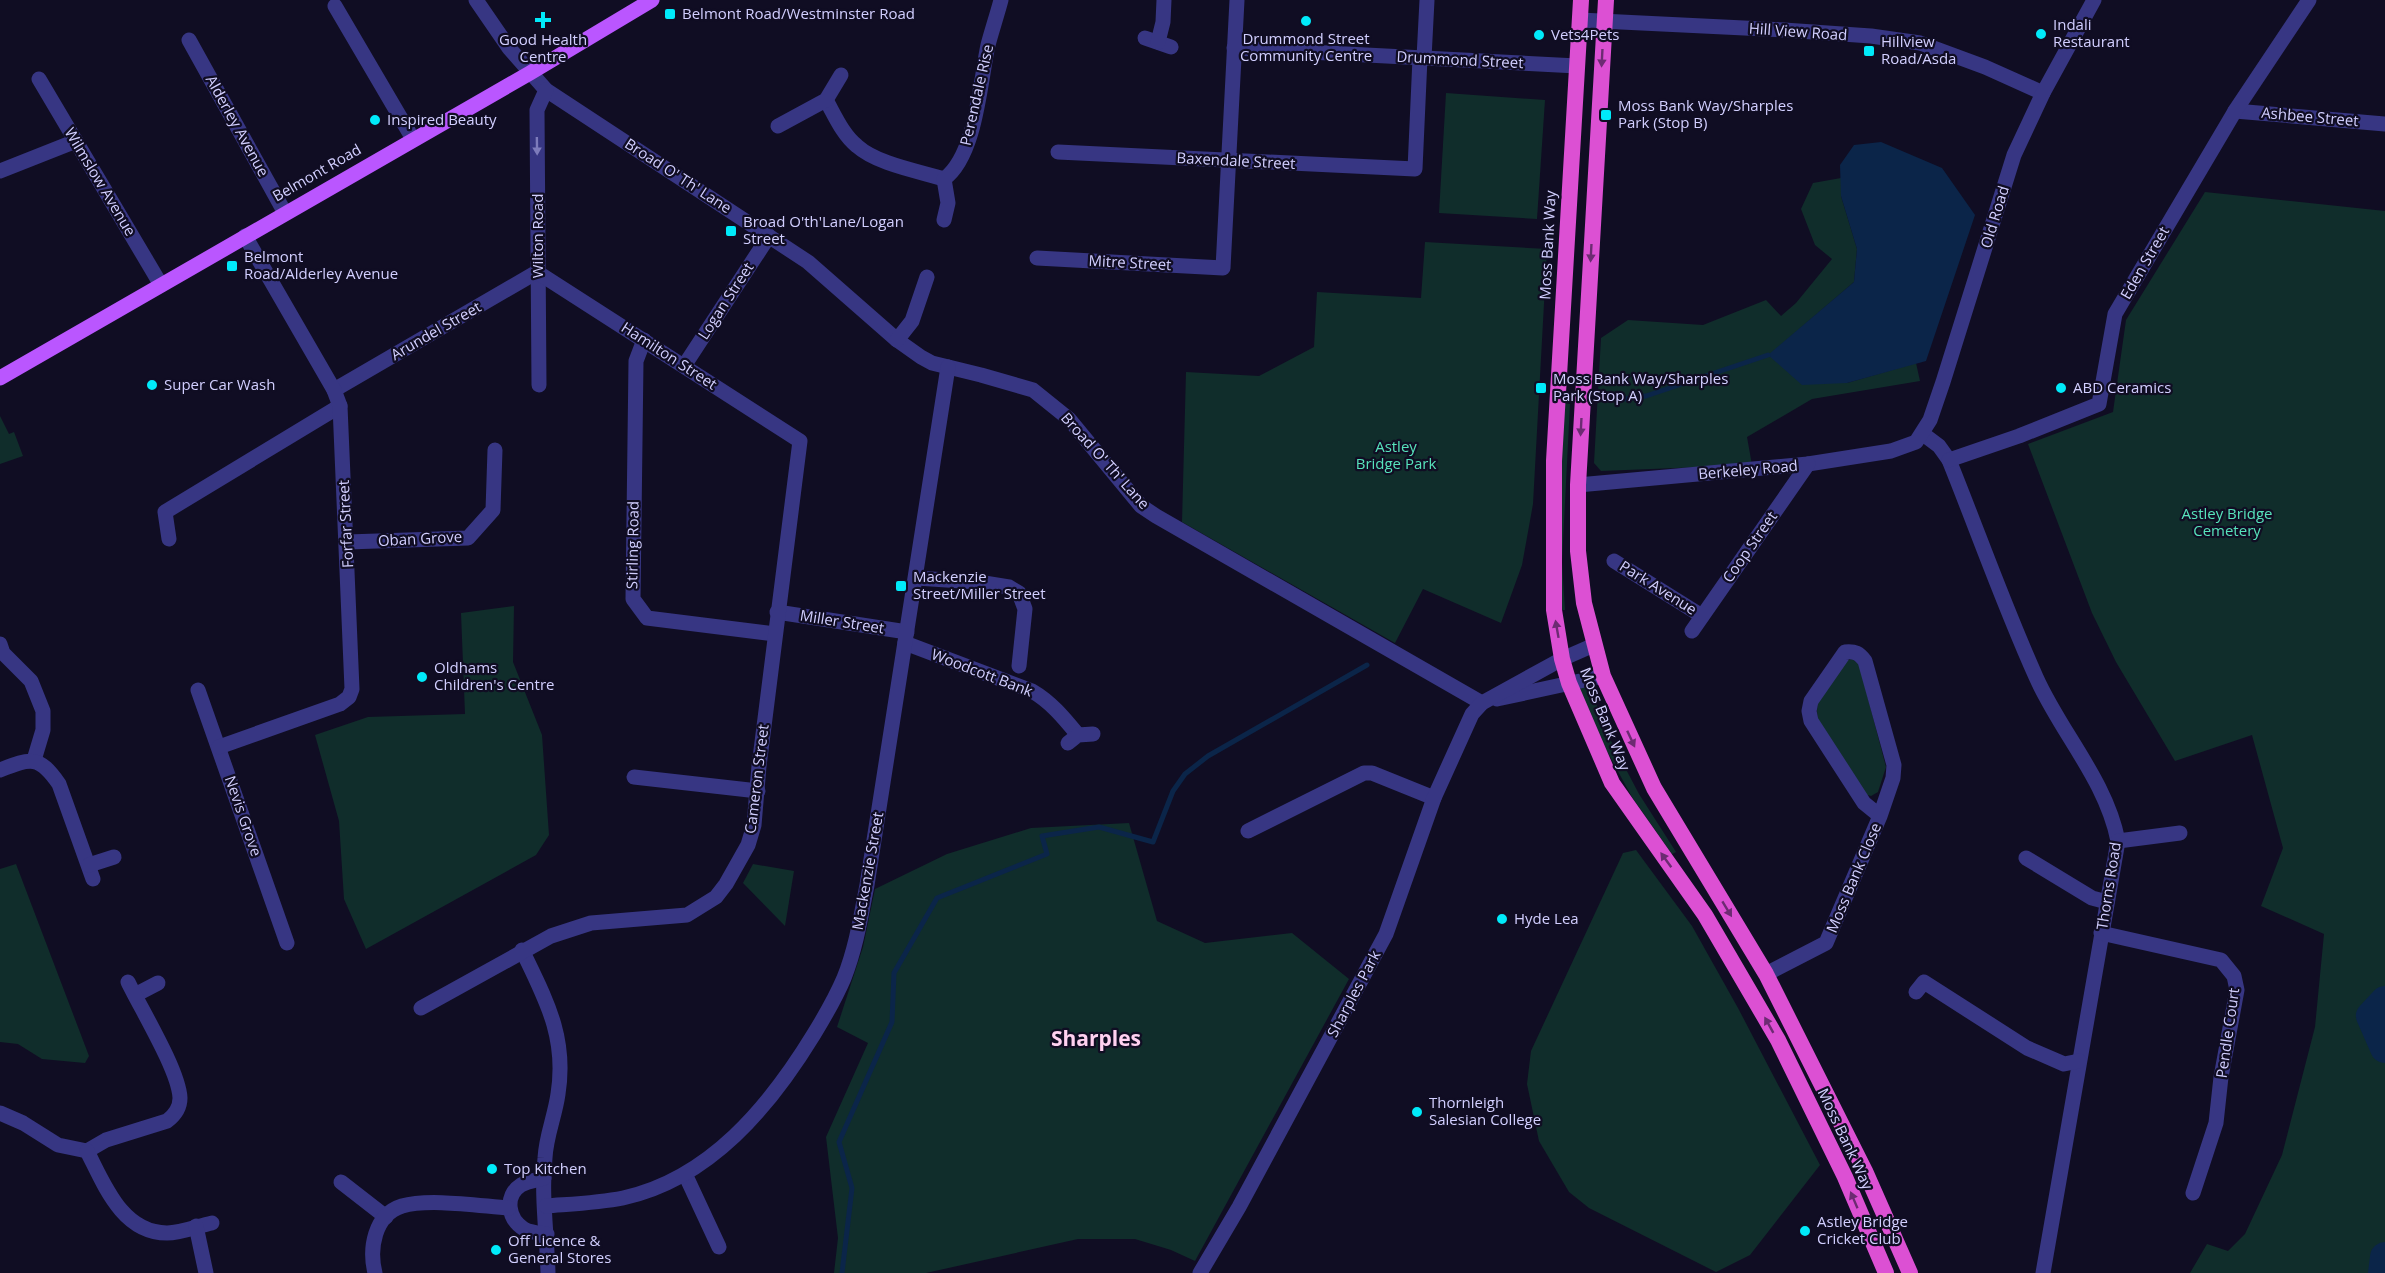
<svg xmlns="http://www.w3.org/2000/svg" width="2385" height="1273" font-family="'Open Sans',sans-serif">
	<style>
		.green { fill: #102d2b }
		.water { fill: #0b2549 }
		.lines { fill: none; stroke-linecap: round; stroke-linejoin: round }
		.stream { stroke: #0b2549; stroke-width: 5 }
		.river { stroke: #0b2549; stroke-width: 30 }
		.minor { stroke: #373683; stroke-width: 15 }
		.primary { stroke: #ba56ff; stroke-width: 15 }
		.trunk { stroke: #dc50d3; stroke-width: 16 }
		.oneway { fill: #6c2b72 }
		.oneway2 { fill: #7d7bbb }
		.poi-dot { fill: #00eafa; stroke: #100d23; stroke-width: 2 }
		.labels { text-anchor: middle; stroke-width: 4.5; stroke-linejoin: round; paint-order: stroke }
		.poi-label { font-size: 15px; fill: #d2cfff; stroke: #100d23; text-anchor: start }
		.street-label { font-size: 15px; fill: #d2cfff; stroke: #100d23 }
		.park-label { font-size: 15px; fill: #57e3bb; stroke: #100d23 }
		.district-label { font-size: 21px; font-weight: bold; fill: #ffd1f0; stroke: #100d23 }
	</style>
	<rect width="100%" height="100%" fill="#100d23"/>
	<g class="green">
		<polygon points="1446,93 1545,100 1537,219 1439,213"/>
		<polygon points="1841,178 1841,196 1857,249 1854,282 1769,355 1847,383 1916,363 1920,381 1812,399 1747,437 1752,465 1601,471 1594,463 1601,338 1628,320 1703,325 1766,300 1781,316 1796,303 1832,259 1815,245 1801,209 1813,183"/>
		<polygon points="2205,192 2385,211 2385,1273 2190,1273 2207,1244 2228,1251 2245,1234 2282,1155 2315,1027 2324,934 2261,906 2283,848 2252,735 2175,761 2116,662 2092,613 2028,444 2113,412 2126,320"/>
		<polygon points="1425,242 1547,249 1533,504 1522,565 1501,623 1423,589 1395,643 1182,522 1186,372 1259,376 1314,347 1317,292 1421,298"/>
		<polygon points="1563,403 1570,404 1562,562 1565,610 1561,610 1558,561"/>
		<polygon points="0,416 9,434 14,432 23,456 0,464"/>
		<polygon points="514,606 513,662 542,735 549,835 536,855 366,949 344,899 339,821 315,735 368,717 465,714 461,613"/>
		<polygon points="1852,659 1859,664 1886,767 1878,792 1871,796 1864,794 1818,721 1817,711 1818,700 1848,660"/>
		<polygon points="1589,685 1610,739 1639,794 1676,852 1672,854 1632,797 1603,744 1577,688"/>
		<polygon points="1129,823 1157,921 1205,943 1292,933 1349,979 1195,1261 1171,1250 1135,1239 1078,1239 926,1273 834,1273 838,1238 826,1137 868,1043 837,1027 863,947 875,889 947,854 1031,828"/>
		<polygon points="1636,850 1692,926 1738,1008 1820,1165 1750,1255 1716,1272 1589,1208 1569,1192 1539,1141 1527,1084 1531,1051 1623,853"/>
		<polygon points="16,864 89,1056 85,1063 42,1059 18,1044 0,1042 0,869"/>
		<polygon points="753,864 794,871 785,926 743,883"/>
	</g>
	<polygon class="water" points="1881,142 1942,168 1975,215 1926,361 1847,383 1802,385 1768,355 1854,282 1857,249 1841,196 1840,165 1854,145"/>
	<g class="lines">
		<g class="stream">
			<polyline points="1625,399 1646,396 1768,355"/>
			<polyline points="842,1273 852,1188 839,1142 892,1022 894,973 937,898 1047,854 1042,836 1099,827 1153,842 1173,791 1185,774 1208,756 1367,665"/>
		</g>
		<g class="river">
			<polyline points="2385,1001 2371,1016 2385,1048"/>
			<polyline points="2383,1273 2385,1257"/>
		</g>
		<g class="minor">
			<polyline points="476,0 509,48 546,90 808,262 897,340 921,357 932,363 981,375 1033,390 1069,419 1141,506 1156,516 1482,703"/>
			<polyline points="335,6 413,139"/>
			<polyline points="1580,20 1784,30 1871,36 1920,43 1985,67 2043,93"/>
			<polyline points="1145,38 1171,47"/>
			<polyline points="189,40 285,213"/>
			<polyline points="1158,42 1163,22 1164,0"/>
			<polyline points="1234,48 1577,66"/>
			<polyline points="1424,58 1427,0"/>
			<polyline points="39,79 161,285"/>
			<path d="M 826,100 C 835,116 843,135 857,146 C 877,164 918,171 944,179"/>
			<polyline points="2235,111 2385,124"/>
			<polyline points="778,126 826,100 841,75"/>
			<polyline points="1058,152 1415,169 1420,58"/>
			<polyline points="0,171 76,141"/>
			<path d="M 944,220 L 948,203 L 944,179 C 976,156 980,82 988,45 C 992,30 997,15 1001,0"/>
			<polyline points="1037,258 1223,268 1237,0"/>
			<polyline points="644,340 636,361 633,599 647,618 775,634"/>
			<polyline points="897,340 912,321 927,277"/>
			<polyline points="684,366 769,236"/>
			<polyline points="539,385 537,110 546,90"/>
			<polyline points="334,390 537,272"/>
			<path d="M 1923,434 L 1939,446 L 1949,460 C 1978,532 2004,606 2036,677 C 2061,733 2106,780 2118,841 L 2043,1273"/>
			<polyline points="1949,460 2019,436 2099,404 2115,314 2235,111 2309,0"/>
			<polyline points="1578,485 1808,464 1891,451 1916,442 1930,420 1943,382 2014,155 2043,93 2094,0"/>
			<polyline points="169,539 165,512 340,406"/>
			<polyline points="347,542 468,538 493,510 495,450"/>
			<polyline points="1614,561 1702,616"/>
			<polyline points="916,578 978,582 1009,587 1019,593 1025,609 1019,666"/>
			<polyline points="777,612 907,632"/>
			<polyline points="1692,631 1808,464"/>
			<path d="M 905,643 L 1032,691 C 1051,702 1064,718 1078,735"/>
			<polyline points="0,644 3,653 31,681 43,711 43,730 34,760"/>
			<polyline points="198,690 287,943"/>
			<polyline points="1497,699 1603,676"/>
			<polyline points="1068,743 1078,735 1093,734"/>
			<polyline points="219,747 340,704 349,697 352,689 340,406 334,390 245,236"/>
			<path d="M 0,770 C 31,758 39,755 59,784 L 93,879"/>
			<polyline points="634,777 758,791"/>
			<polyline points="1248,831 1364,773 1372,773 1434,798"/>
			<polyline points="2118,841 2180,833"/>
			<polyline points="2026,858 2092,898 2107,902"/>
			<polyline points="89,865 114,857"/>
			<polyline points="2101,933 2221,960 2234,976 2237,990 2221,1077 2216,1123 2193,1193"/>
			<path d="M 522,950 C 546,1000 567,1037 558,1094 C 555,1116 546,1136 545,1158 C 541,1195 547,1235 548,1273"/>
			<path d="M 1766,974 L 1826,943 L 1880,816 L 1893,778 L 1894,765 L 1865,661 C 1859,653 1855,651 1845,652 L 1811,701 L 1809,711 L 1811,721 L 1864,803 L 1880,816"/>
			<polyline points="1916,992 1924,982 2027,1048 2064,1064 2079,1061"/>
			<polyline points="135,995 158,983"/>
			<polyline points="421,1008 551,936 591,923 687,915 716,897 726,884 748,845 754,825 759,766 800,441 537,272"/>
			<path d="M 0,1113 L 23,1123 L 58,1145 L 87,1151 L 106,1140 L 167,1121 C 175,1115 180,1108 180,1098 C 179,1071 141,1009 128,982"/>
			<path d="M 87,1151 C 104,1184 122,1233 167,1233 C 181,1233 198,1226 212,1223"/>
			<polyline points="685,1174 719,1247"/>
			<path d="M 544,1178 C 537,1180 528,1181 521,1185 C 504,1196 508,1219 524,1229 C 531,1233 539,1233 547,1234"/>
			<polyline points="341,1182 386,1217"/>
			<path d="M 546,1206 C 571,1204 598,1203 623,1198 C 710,1179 770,1106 814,1034 C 825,1016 836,997 844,978 C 856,948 861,916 867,885 L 948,367"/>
			<polyline points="196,1226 206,1273"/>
			<path d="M 375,1273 C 369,1249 374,1215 402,1206 C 429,1198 480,1206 509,1208"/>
			<polyline points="1200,1273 1239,1207 1386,934 1434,798 1472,714 1482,703 1562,659 1594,645"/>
		</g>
		<polyline class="primary" points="0,378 530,73 652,0"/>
		<g class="trunk">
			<polyline points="1581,0 1554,461 1554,610 1562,659 1569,683 1612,783 1705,915 1778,1040 1845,1177 1886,1273"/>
			<polyline points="1606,0 1578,485 1578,551 1584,603 1603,676 1654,788 1766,974 1865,1171 1910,1273"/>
		</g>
	</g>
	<defs><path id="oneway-solid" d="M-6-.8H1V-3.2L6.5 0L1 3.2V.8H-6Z" transform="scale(1.5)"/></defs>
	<g class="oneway">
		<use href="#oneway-solid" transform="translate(1602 58) rotate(93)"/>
		<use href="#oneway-solid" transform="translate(1591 253) rotate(93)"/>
		<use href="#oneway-solid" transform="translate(1581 427) rotate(93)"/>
		<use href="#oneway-solid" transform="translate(1557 629) rotate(-100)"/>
		<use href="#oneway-solid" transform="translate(1631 739) rotate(65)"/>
		<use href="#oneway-solid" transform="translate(1666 860) rotate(-126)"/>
		<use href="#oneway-solid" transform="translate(1727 909) rotate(59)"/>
		<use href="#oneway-solid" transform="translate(1769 1025) rotate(-119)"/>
		<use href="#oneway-solid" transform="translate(1854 1200) rotate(-113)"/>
	</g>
	<use class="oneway2" href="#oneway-solid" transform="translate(537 146) rotate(89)"/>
	<g class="poi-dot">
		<rect x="664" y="8" width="12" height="12" rx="3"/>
		<path d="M540 11h6v6h6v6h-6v6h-6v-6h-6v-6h6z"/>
		<circle cx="1306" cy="21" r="6"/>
		<circle cx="2041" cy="34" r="6"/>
		<circle cx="1539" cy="35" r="6"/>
		<rect x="1863" y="45" width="12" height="12" rx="3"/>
		<rect x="1600" y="109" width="12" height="12" rx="3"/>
		<circle cx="375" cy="120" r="6"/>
		<rect x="725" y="225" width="12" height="12" rx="3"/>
		<rect x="226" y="260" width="12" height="12" rx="3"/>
		<circle cx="152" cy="385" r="6"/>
		<rect x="1535" y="382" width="12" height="12" rx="3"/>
		<circle cx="2061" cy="388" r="6"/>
		<rect x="895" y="580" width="12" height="12" rx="3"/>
		<circle cx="422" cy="677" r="6"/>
		<circle cx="1502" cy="919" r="6"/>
		<circle cx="1417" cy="1112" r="6"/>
		<circle cx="492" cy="1169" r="6"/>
		<circle cx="1805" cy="1231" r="6"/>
		<circle cx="496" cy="1250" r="6"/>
	</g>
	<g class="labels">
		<g class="poi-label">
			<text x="682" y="19">Belmont Road/Westminster Road</text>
			<text x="2053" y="30">Indali<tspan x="2053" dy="17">Restaurant</tspan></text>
			<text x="1551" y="40">Vets4Pets</text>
			<text x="1306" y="44" text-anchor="middle">Drummond Street<tspan x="1306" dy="17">Community Centre</tspan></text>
			<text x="543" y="45" text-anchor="middle">Good Health<tspan x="543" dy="17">Centre</tspan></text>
			<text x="1881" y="47">Hillview<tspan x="1881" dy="17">Road/Asda</tspan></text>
			<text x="1618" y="111">Moss Bank Way/Sharples<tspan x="1618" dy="17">Park (Stop B)</tspan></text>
			<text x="387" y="125">Inspired Beauty</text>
			<text x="743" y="227">Broad O'th'Lane/Logan<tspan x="743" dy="17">Street</tspan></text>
			<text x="244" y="262">Belmont<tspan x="244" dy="17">Road/Alderley Avenue</tspan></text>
			<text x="1553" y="384">Moss Bank Way/Sharples<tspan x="1553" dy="17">Park (Stop A)</tspan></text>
			<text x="164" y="390">Super Car Wash</text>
			<text x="2073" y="393">ABD Ceramics</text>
			<text x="913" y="582">Mackenzie<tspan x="913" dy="17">Street/Miller Street</tspan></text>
			<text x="434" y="673">Oldhams<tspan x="434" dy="17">Children's Centre</tspan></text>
			<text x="1514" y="924">Hyde Lea</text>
			<text x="1429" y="1108">Thornleigh<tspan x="1429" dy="17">Salesian College</tspan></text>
			<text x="504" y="1174">Top Kitchen</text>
			<text x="1817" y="1227">Astley Bridge<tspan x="1817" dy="17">Cricket Club</tspan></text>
			<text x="508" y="1246">Off Licence &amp;<tspan x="508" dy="17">General Stores</tspan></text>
		</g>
		<g class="street-label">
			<text transform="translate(1798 32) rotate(4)" y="5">Hill View Road</text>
			<text transform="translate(1460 60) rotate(3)" y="5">Drummond Street</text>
			<text transform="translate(977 95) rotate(-77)" y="5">Perendale Rise</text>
			<text transform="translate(2310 117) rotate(5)" y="5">Ashbee Street</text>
			<text transform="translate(237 126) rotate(61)" y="5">Alderley Avenue</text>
			<text transform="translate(1236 161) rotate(3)" y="5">Baxendale Street</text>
			<text transform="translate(317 173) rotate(-30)" y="5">Belmont Road</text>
			<text transform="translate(678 176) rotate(33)" y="5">Broad O' Th' Lane</text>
			<text transform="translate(100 182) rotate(59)" y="5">Wilmslow Avenue</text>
			<text transform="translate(1995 217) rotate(-73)" y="5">Old Road</text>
			<text transform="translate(538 236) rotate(-90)" y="5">Wilton Road</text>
			<text transform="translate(1548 245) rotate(-87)" y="5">Moss Bank Way</text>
			<text transform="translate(1130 263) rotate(3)" y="5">Mitre Street</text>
			<text transform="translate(2145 263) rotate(-60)" y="5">Eden Street</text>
			<text transform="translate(726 301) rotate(-57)" y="5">Logan Street</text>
			<text transform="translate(436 331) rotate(-30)" y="5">Arundel Street</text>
			<text transform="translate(669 356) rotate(33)" y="5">Hamilton Street</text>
			<text transform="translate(1105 461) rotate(48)" y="5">Broad O' Th' Lane</text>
			<text transform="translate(1748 470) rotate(-5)" y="5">Berkeley Road</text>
			<text transform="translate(346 524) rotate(-93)" y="5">Forfar Street</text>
			<text transform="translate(420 539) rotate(-3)" y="5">Oban Grove</text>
			<text transform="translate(633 545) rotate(-89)" y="5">Stirling Road</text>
			<text transform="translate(1750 547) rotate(-55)" y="5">Coop Street</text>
			<text transform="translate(1658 588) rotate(32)" y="5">Park Avenue</text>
			<text transform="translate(842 622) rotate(9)" y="5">Miller Street</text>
			<text transform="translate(982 673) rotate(21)" y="5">Woodcott Bank</text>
			<text transform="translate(1605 719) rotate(68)" y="5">Moss Bank Way</text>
			<text transform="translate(757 779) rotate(-83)" y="5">Cameron Street</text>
			<text transform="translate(243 816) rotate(71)" y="5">Nevis Grove</text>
			<text transform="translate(868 871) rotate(-80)" y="5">Mackenzie Street</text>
			<text transform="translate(1854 878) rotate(-67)" y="5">Moss Bank Close</text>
			<text transform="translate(2109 886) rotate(-81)" y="5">Thorns Road</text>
			<text transform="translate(1354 994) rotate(-62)" y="5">Sharples Park</text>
			<text transform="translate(2228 1033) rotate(-82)" y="5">Pendle Court</text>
			<text transform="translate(1845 1139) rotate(65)" y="5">Moss Bank Way</text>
		</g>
		<g class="park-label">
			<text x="1396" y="452">Astley<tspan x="1396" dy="17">Bridge Park</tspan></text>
			<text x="2227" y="519">Astley Bridge<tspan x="2227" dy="17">Cemetery</tspan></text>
		</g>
		<g class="district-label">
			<text x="1096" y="1046">Sharples</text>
		</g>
	</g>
</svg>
